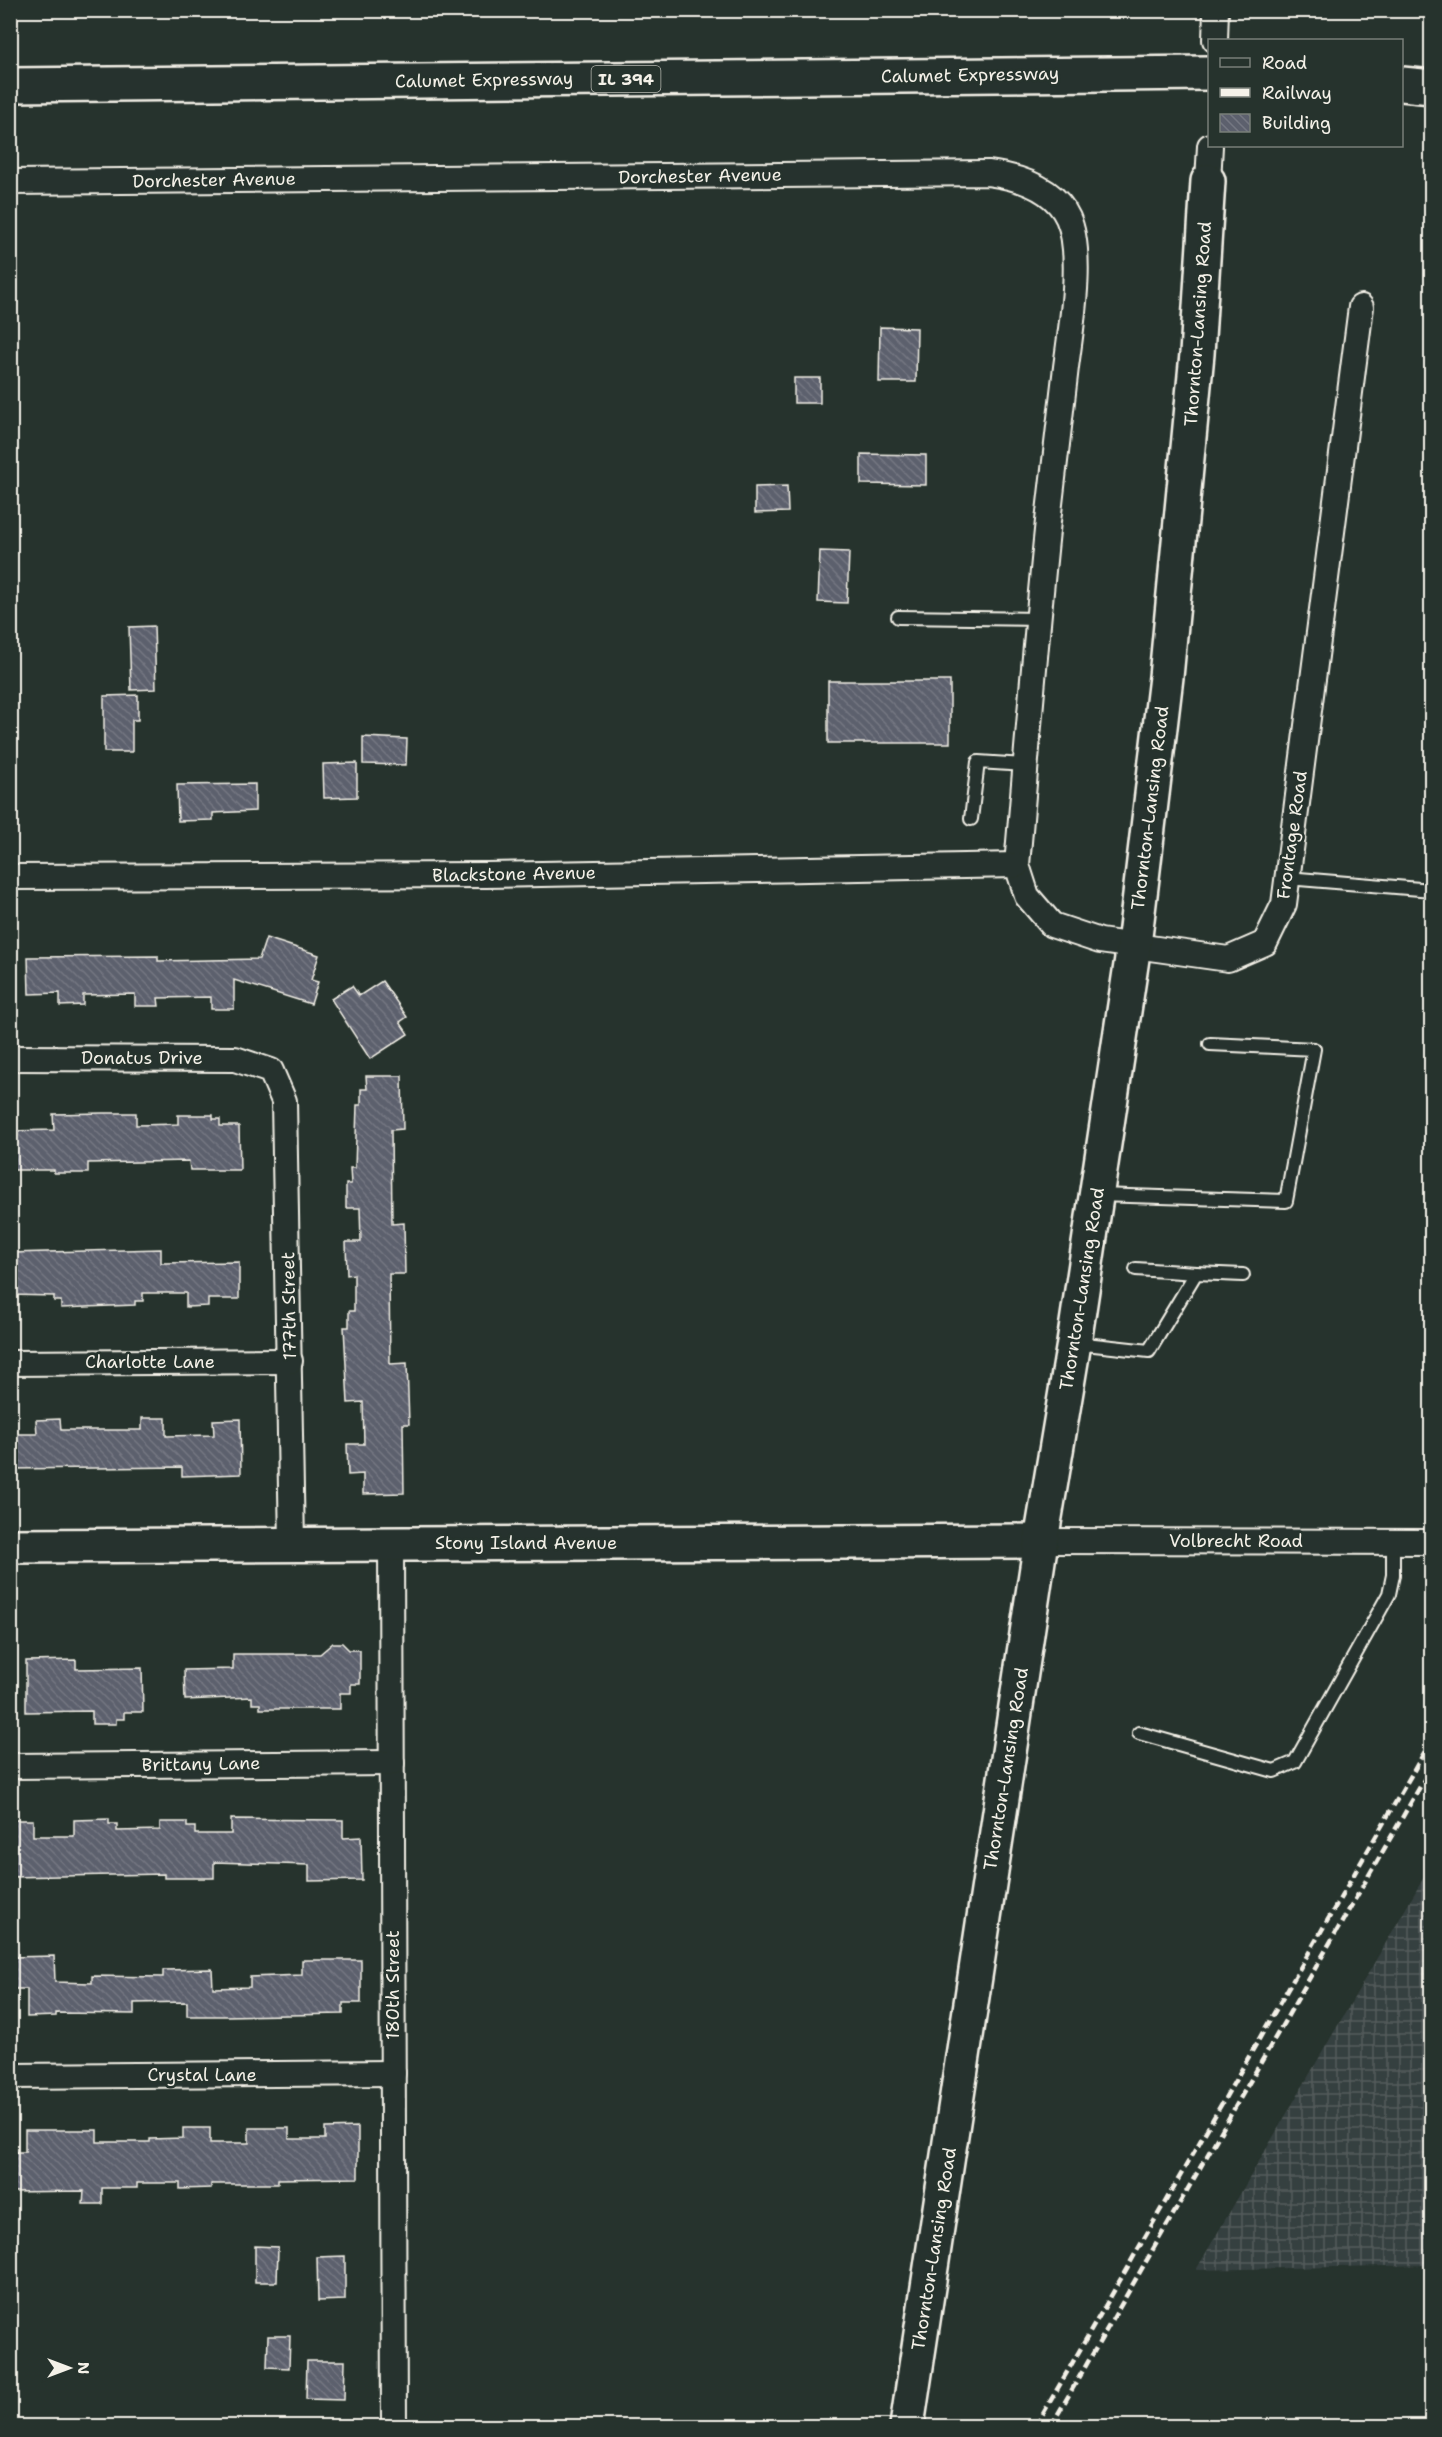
<svg xmlns="http://www.w3.org/2000/svg" width="1442" height="2437" font-family="'Shantell Sans',sans-serif">
	<style>
		.industrial { fill: url(#industrial-grid) }
		.building { fill: url(#building-back-hatch); stroke: #f4f1e8; stroke-width: 1.5 }
		.lines { fill: none; stroke-linecap: round; stroke-linejoin: round }
		.lane-casing { stroke: #f4f1e8; stroke-width: 16 }
		.street-casing { stroke: #f4f1e8; stroke-width: 28 }
		.secondary-casing { stroke: #f4f1e8; stroke-width: 38 }
		.highway-casing { stroke: #f4f1e8; stroke-width: 38 }
		.lane { stroke: #26332d; stroke-width: 12 }
		.street { stroke: #26332d; stroke-width: 24 }
		.secondary { stroke: #26332d; stroke-width: 33 }
		.highway { stroke: #26332d; stroke-width: 33 }
		.rail { stroke: #f4f1e8; stroke-width: 4.5; stroke-dasharray: 9 4.5; stroke-linecap: butt }
		.labels { text-anchor: middle; stroke-width: 5; stroke-linejoin: round; paint-order: stroke }
		.shield { fill: #26332d; stroke: #b6b8b0; stroke-width: 1.5 }
		.shield-label { font-size: 16px; font-weight: bold; fill: #f4f1e8 }
		.street-label { font-size: 18px; fill: #f4f1e8; stroke: #26332d }
	</style>
	<defs>
		<pattern id="industrial-grid" width="8" height="8" patternUnits="userSpaceOnUse" patternTransform="scale(1.5)"><rect width="8" height="8" fill="#364040"/><path d="M0 4h8M4 0v8" fill="none" stroke="#545c5c"/></pattern>
		<pattern id="building-back-hatch" width="6" height="6" patternUnits="userSpaceOnUse" patternTransform="scale(1.5)"><rect width="6" height="6" fill="#5c606d"/><path d="M-1 5l2 2M0 0l6 6M5-1l2 2" fill="none" stroke="#747782"/></pattern>
	</defs>
	<rect width="100%" height="100%" fill="#26332d"/>
	<filter id="ink" filterUnits="userSpaceOnUse"><feTurbulence type="fractalNoise" baseFrequency=".0167" numOctaves="2"/><feDisplacementMap in="SourceGraphic" scale="12" xChannelSelector="R" yChannelSelector="G"/><feConvolveMatrix kernelMatrix="1 2 1 2 8 2 1 2 1" color-interpolation-filters="sRGB"/></filter>
	<g filter="url(#ink)">
		<polygon class="industrial" points="1431,1865 1431,2265 1196,2270"/>
		<g class="building">
			<polygon points="880,327 917,328 916,382 879,382"/>
			<rect x="794" y="378" width="26" height="25"/>
			<polygon points="861,454 926,455 926,485 861,484"/>
			<polygon points="787,486 788,512 755,513 755,487"/>
			<polygon points="820,551 849,552 847,603 818,602"/>
			<polygon points="154,626 156,689 131,690 129,627"/>
			<rect x="828" y="681" width="122" height="62"/>
			<polygon points="138,695 138,720 132,720 132,752 104,752 104,696"/>
			<polygon points="363,737 407,739 406,765 363,764"/>
			<polygon points="357,763 357,797 324,798 323,764"/>
			<polygon points="255,784 255,811 213,813 213,820 178,821 177,785"/>
			<polygon points="266,938 319,955 311,980 318,982 311,1004 234,980 234,1009 211,1009 211,997 158,998 159,1006 135,1006 135,994 83,995 83,1005 60,1006 60,993 29,994 28,957 158,956 158,961 259,959"/>
			<polygon points="382,981 407,1017 400,1022 408,1034 370,1059 331,999 352,986 359,996"/>
			<polygon points="366,1076 402,1076 403,1129 391,1130 392,1224 404,1223 405,1274 389,1274 390,1364 407,1363 409,1424 403,1424 404,1493 363,1494 363,1474 348,1475 347,1444 364,1444 363,1402 348,1403 344,1327 349,1327 349,1311 354,1311 354,1274 347,1275 346,1242 361,1242 360,1208 346,1208 346,1184 351,1184 350,1168 355,1168 357,1105 361,1105 361,1089 367,1089"/>
			<polygon points="103,1113 136,1113 136,1125 178,1124 178,1115 213,1115 213,1119 220,1119 220,1126 239,1126 240,1170 190,1170 189,1161 88,1163 88,1173 54,1173 54,1170 10,1170 10,1131 54,1130 53,1114"/>
			<polygon points="161,1249 161,1263 239,1262 239,1299 208,1299 208,1306 186,1307 186,1293 143,1293 143,1301 135,1301 135,1305 61,1308 61,1301 54,1301 54,1296 10,1295 10,1253"/>
			<polygon points="142,1418 166,1418 166,1436 214,1435 213,1420 240,1419 241,1474 182,1476 182,1467 10,1469 10,1434 37,1434 36,1420 60,1419 61,1430 142,1430"/>
			<polygon points="333,1643 342,1643 349,1650 360,1650 360,1684 351,1684 351,1693 340,1693 340,1709 260,1709 260,1704 252,1704 252,1697 185,1700 184,1670 233,1669 233,1654 320,1654"/>
			<polygon points="76,1660 76,1669 142,1668 143,1712 124,1712 124,1719 116,1719 116,1724 92,1724 92,1711 26,1712 26,1661"/>
			<polygon points="109,1819 109,1824 117,1824 117,1831 160,1830 160,1822 187,1822 187,1827 195,1827 195,1834 231,1834 231,1819 343,1820 343,1838 361,1837 362,1880 309,1881 309,1865 214,1862 214,1878 164,1878 164,1874 10,1877 10,1820 33,1820 33,1836 74,1836 74,1820"/>
			<polygon points="54,1956 55,1982 92,1983 92,1976 163,1977 163,1970 212,1969 213,1988 250,1987 250,1977 302,1975 302,1960 361,1960 361,2003 343,2003 343,2014 226,2016 187,2016 187,2002 134,2003 134,2014 56,2013 56,2016 27,2017 27,1989 10,1989 10,1957"/>
			<polygon points="358,2127 358,2178 278,2179 278,2184 211,2184 211,2188 180,2189 180,2183 137,2183 137,2188 102,2188 102,2204 83,2204 84,2191 10,2192 10,2152 25,2152 25,2130 97,2130 97,2142 150,2142 150,2139 183,2138 183,2128 210,2128 210,2143 249,2143 249,2128 289,2128 289,2139 325,2139 325,2128"/>
			<polygon points="255,2246 278,2247 277,2282 255,2282"/>
			<polygon points="345,2256 345,2300 318,2301 317,2257"/>
			<polygon points="268,2336 290,2336 289,2368 267,2367"/>
			<polygon points="307,2361 345,2361 344,2400 306,2399"/>
		</g>
		<g class="lines">
			<defs>
				<g id="lane">
					<polyline points="898,617 1039,619"/>
					<polyline points="971,819 978,762 1026,765"/>
					<polyline points="1287,878 1432,890"/>
					<polyline points="1098,1195 1286,1201 1314,1049 1210,1044"/>
					<polyline points="1136,1269 1196,1273"/>
					<polyline points="1076,1343 1149,1351 1196,1273 1243,1275"/>
					<polyline points="1139,1733 1274,1771 1295,1762 1389,1594 1393,1575 1393,1541"/>
				</g>
				<g id="street">
					<polyline points="1215,40 1216,10"/>
					<polyline points="1208,181 1210,146"/>
					<path d="M 10,182 L 988,173 C 1018,177 1054,187 1068,218 C 1084,254 1071,328 1066,367 C 1060,418 1054,469 1048,521 C 1036,635 1027,751 1017,865 L 1027,896 L 1052,925 L 1100,941 L 1228,959 L 1265,943 L 1284,904 L 1361,307"/>
					<polyline points="10,877 486,875 1017,865"/>
					<polyline points="10,1058 235,1059 271,1071 284,1101 292,1545"/>
					<polyline points="10,1363 290,1361"/>
					<polyline points="1041,1541 1432,1542"/>
					<polyline points="391,1544 394,2426"/>
					<polyline points="10,1766 392,1763"/>
					<polyline points="10,2076 393,2073"/>
				</g>
				<g id="secondary">
					<polyline points="10,1546 1041,1541"/>
					<polyline points="907,2426 1041,1541 1074,1343 1134,945 1166,677 1197,354 1208,181"/>
				</g>
				<g id="highway">
					<polyline points="1402,84 1432,87"/>
					<polyline points="10,85 1210,73"/>
				</g>
			</defs>
			<use href="#lane" class="lane-casing"/>
			<use href="#street" class="street-casing"/>
			<use href="#secondary" class="secondary-casing"/>
			<use href="#highway" class="highway-casing"/>
			<use href="#lane" class="lane"/>
			<use href="#street" class="street"/>
			<use href="#secondary" class="secondary"/>
			<use href="#highway" class="highway"/>
			<g class="rail">
				<polyline points="1036,2426 1432,1739"/>
				<polyline points="1051,2426 1432,1766"/>
			</g>
		</g>
	</g>
	<g class="labels">
		<rect class="shield" x="591.5" y="66" width="69" height="26" rx="4.5"/>
		<g class="shield-label">
			<text x="626" y="85">IL 394</text>
		</g>
		<g class="street-label">
			<text transform="translate(970 75) rotate(-1)" y="6">Calumet Expressway</text>
			<text transform="translate(484 80) rotate(-1)" y="6">Calumet Expressway</text>
			<text transform="translate(700 176) rotate(-1)" y="6">Dorchester Avenue</text>
			<text transform="translate(214 180) rotate(-1)" y="6">Dorchester Avenue</text>
			<text transform="translate(1198 324) rotate(-86)" y="6">Thornton-Lansing Road</text>
			<text transform="translate(1150 808) rotate(-83)" y="6">Thornton-Lansing Road</text>
			<text transform="translate(1292 835) rotate(-82)" y="6">Frontage Road</text>
			<text transform="translate(514 874) rotate(-1)" y="6">Blackstone Avenue</text>
			<text x="142" y="1064">Donatus Drive</text>
			<text transform="translate(1082 1289) rotate(-81)" y="6">Thornton-Lansing Road</text>
			<text transform="translate(289 1306) rotate(-91)" y="6">177th Street</text>
			<text x="150" y="1368">Charlotte Lane</text>
			<text x="1236" y="1547">Volbrecht Road</text>
			<text x="526" y="1549">Stony Island Avenue</text>
			<text transform="translate(201 1764) rotate(-1)" y="6">Brittany Lane</text>
			<text transform="translate(1006 1769) rotate(-81)" y="6">Thornton-Lansing Road</text>
			<text transform="translate(393 1985) rotate(-90)" y="6">180th Street</text>
			<text x="202" y="2081">Crystal Lane</text>
			<text transform="translate(934 2249) rotate(-81)" y="6">Thornton-Lansing Road</text>
		</g>
	</g>
	<rect width="1442" height="2437" fill="none" stroke="#26332d" stroke-width="36"/>
	<rect x="18" y="18" width="1406" height="2401" fill="none" stroke="#f4f1e8" stroke-width="2" filter="url(#ink)"/>
	<rect x="1208" y="39" width="195" height="108" fill="#26332d" stroke="#787f78" stroke-width="1.5"/>
	<rect x="1220" y="58" width="30" height="9" fill="#26332d" stroke="#787f78" stroke-width="1.5"/>
	<text x="1262" y="69" font-size="18" fill="#f4f1e8">Road</text>
	<rect x="1220" y="88" width="30" height="9" fill="#f4f1e8" stroke="#787f78" stroke-width="1.5"/>
	<text x="1262" y="99" font-size="18" fill="#f4f1e8">Railway</text>
	<rect x="1220" y="114" width="30" height="18" fill="url(#building-back-hatch)" stroke="#787f78" stroke-width="1.5"/>
	<text x="1262" y="129" font-size="18" fill="#f4f1e8">Building</text>
	<g transform="translate(69 2368) rotate(90)" stroke="#26332d" stroke-width="4.5" paint-order="stroke">
	<path d="M0-4.5L10 22L0 15L-10 22Z" fill="#f4f1e8"/>
	<text y="-9" font-size="16" font-weight="bold" text-anchor="middle" fill="#f4f1e8">N</text>
	</g>
</svg>
